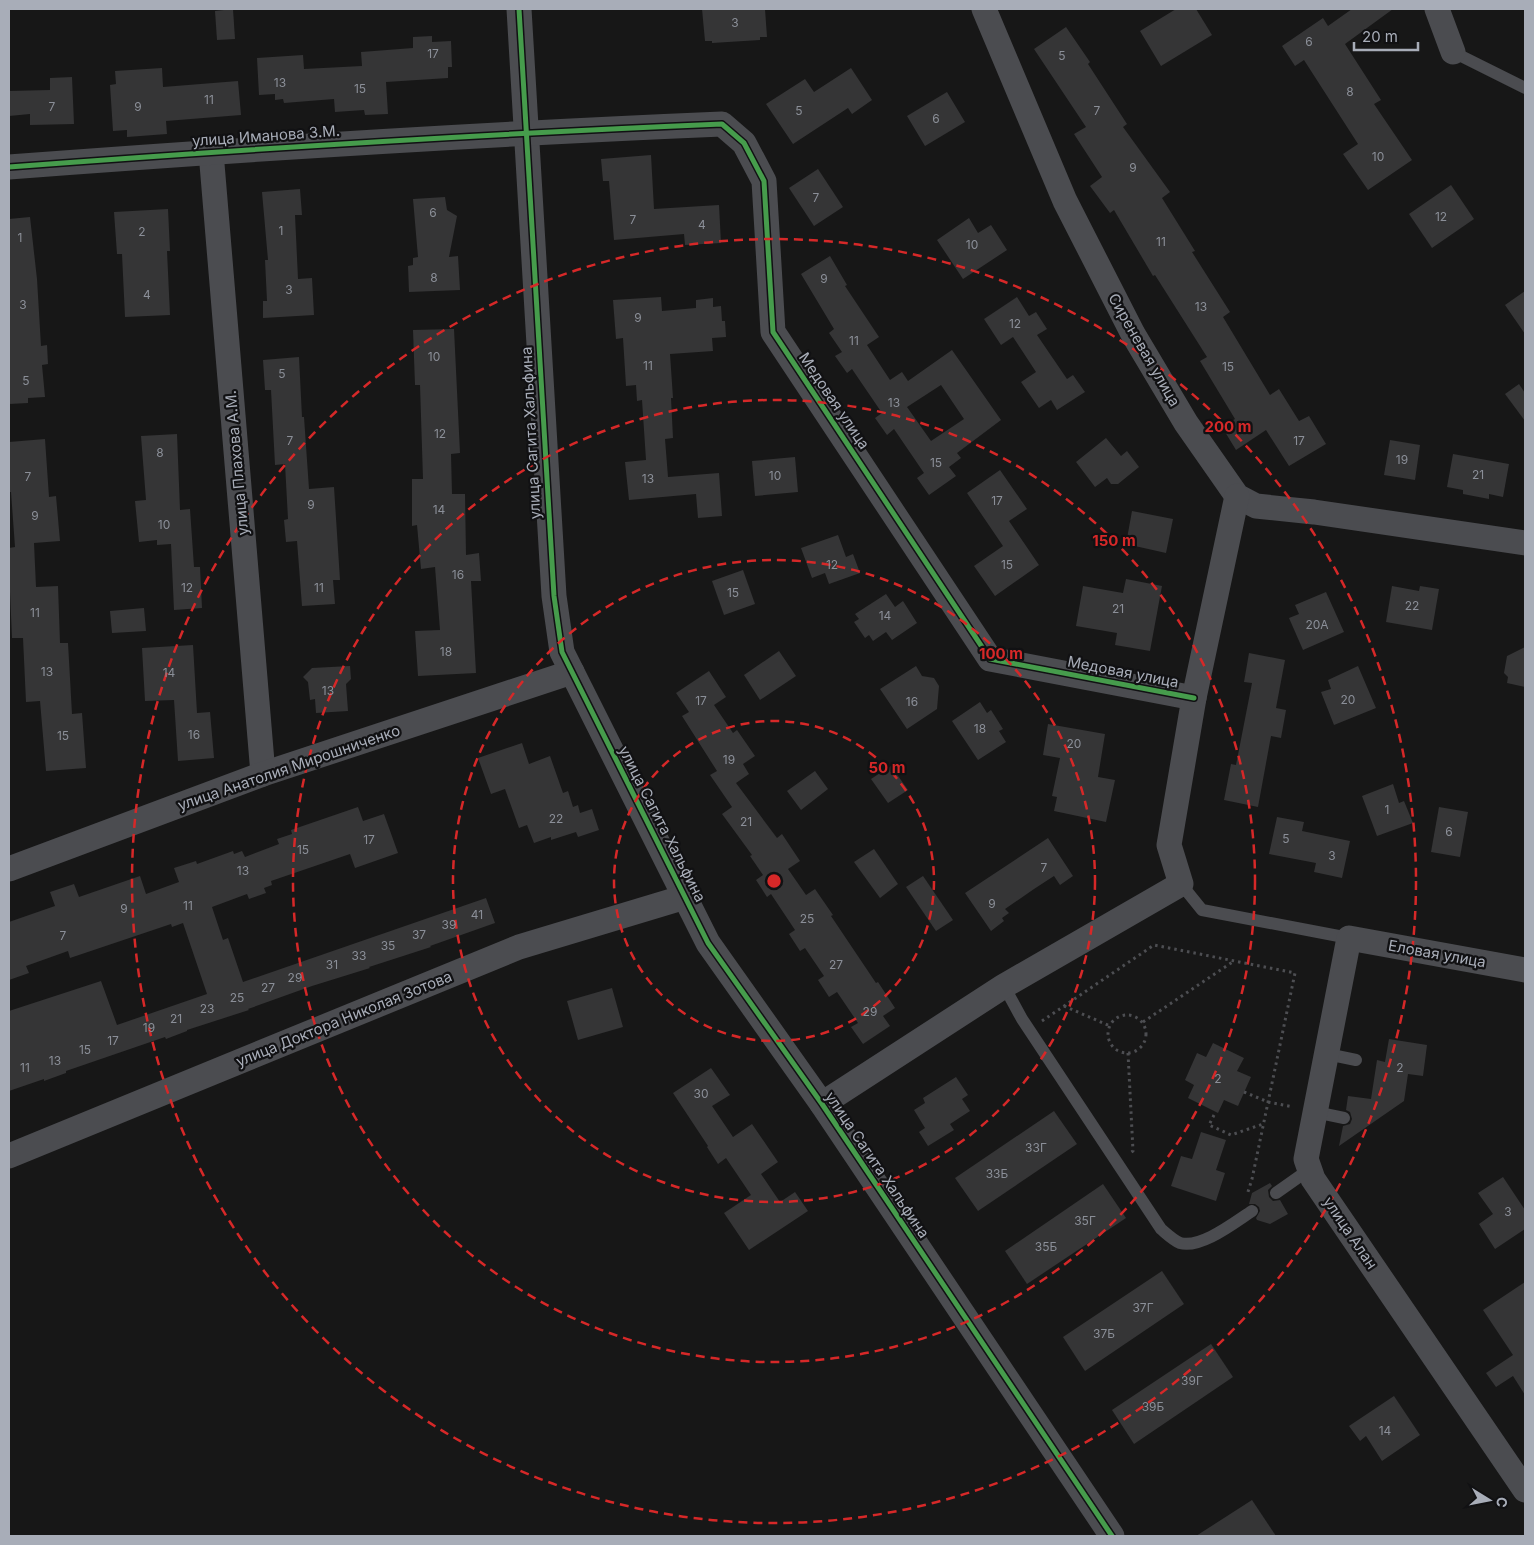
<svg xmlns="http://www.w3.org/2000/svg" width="1534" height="1545" font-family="Inter,sans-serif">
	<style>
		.building { fill: #353536; fill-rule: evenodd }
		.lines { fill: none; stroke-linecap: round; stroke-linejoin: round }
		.path { stroke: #4d4e52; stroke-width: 3; stroke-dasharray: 2.5 4; stroke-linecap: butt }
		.lane { stroke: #4b4c50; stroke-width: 12 }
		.street { stroke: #4b4c50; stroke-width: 25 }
		.cycleway-casing { stroke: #111113; stroke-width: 8 }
		.cycleway { stroke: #469c4c; stroke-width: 5 }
		.ring { fill: none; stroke: #d62828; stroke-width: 2.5; stroke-dasharray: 9 6 }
		.labels { text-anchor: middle; stroke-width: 4.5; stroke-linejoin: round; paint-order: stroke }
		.number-label { font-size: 12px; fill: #8b8f98 }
		.street-label { font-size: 15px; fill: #a8adb8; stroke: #111113 }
		.centre { fill: #d62828; stroke: #111113; stroke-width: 2.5 }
		.ring-label { font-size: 15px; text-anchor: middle; font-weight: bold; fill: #d62828; stroke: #111113; stroke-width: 4.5; stroke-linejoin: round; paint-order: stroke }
	</style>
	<rect width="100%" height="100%" fill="#171717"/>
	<g class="building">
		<polygon points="233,9 235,39 217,40 215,11"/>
		<polygon points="702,9 765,9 767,37 760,37 760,40 712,43 712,41 705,41"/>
		<polygon points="1176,9 1196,9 1212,35 1161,66 1140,31"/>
		<polygon points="1352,9 1393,9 1345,44 1381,100 1374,104 1412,160 1368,190 1343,154 1358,144 1304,60 1295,66 1282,46 1323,18 1328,26"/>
		<polygon points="1066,27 1090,62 1088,64 1127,124 1123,127 1170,192 1162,198 1195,251 1192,252 1230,312 1223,317 1270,395 1279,389 1299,421 1309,416 1326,444 1289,466 1266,430 1236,450 1222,427 1235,419 1200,361 1207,357 1155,275 1153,276 1114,210 1110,213 1090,186 1102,177 1074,134 1086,127 1034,49"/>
		<polygon points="432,36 432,42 451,41 452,67 448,67 448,78 386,82 388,114 365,115 364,110 335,112 334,99 284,103 283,99 275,100 275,94 259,95 257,58 303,55 304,69 362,66 361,52 413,48 413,37"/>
		<polygon points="162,68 163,87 238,81 241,115 166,121 167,134 127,137 127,130 113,131 110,85 116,84 115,71"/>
		<polygon points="851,68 872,100 852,114 848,108 793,144 766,104 805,79 814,92"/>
		<polygon points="72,77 74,124 30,125 30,114 9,116 9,91 50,90 50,78"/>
		<polygon points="947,92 965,122 925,146 907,116"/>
		<polygon points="651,155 654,209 719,205 721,243 685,245 684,234 614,240 609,181 603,181 601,159"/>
		<polygon points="818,169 843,207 814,226 789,188"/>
		<polygon points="1451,185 1474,219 1432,248 1409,214"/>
		<polygon points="300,189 302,215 295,215 298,279 312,278 314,315 263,318 263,301 267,301 265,260 268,260 262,192"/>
		<polygon points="445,197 447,210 457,216 449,257 458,256 460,290 409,292 408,266 413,265 413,258 418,257 413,199"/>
		<polygon points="168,209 170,251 167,251 170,315 125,317 122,254 117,254 114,212"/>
		<polygon points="30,217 37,279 41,346 47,345 48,364 42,365 45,397 28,398 28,403 9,404 9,219"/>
		<polygon points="969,218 978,233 991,225 1007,250 963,279 937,240"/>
		<path d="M 830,256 L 847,285 L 845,286 L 879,337 L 867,345 L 890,380 L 902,372 L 908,381 L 952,350 L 1001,420 L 957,453 L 961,458 L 949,467 L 956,476 L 929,495 L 917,478 L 924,473 L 894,429 L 887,435 L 875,418 L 882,413 L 852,369 L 847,373 L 835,356 L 842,352 L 829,333 L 834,329 L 801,274 ZM 941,385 L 964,419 L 931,441 L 907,407 Z"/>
		<polygon points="1525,291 1525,334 1505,305"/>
		<polygon points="661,297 662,311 696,308 696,300 713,298 713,307 721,306 722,321 725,321 726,337 712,338 713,351 670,354 673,398 671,398 673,438 665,439 668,477 719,473 722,516 698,518 696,494 629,500 625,462 646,460 642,400 637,401 636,385 626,386 623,338 616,339 613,300"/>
		<polygon points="1017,297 1029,316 1036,312 1047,329 1037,335 1067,379 1073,375 1085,392 1057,410 1051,400 1039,408 1021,382 1036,372 1013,337 1001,345 984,319"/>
		<polygon points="454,329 460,453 451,454 452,494 465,494 466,555 479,553 481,581 471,581 476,673 418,676 415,631 440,630 435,567 421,569 417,525 412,526 412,479 423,479 420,385 415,385 413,330"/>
		<polygon points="299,357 302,417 304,417 309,489 334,487 340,580 333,580 335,604 302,606 297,541 286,542 284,520 288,519 285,464 275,465 271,390 265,390 263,360"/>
		<polygon points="1519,384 1525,393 1525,421 1505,394"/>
		<polygon points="177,434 180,510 190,509 194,567 200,567 202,608 174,610 171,544 157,545 157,540 139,542 135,501 146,500 141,436"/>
		<polygon points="1106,438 1121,456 1127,451 1139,467 1118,484 1111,484 1107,478 1095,487 1076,462"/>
		<polygon points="45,439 49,497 56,496 60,541 34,543 36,587 58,586 60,643 68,643 72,714 82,713 86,768 46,771 40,701 26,702 23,638 12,638 9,569 9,548 15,547 11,492 9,492 9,442"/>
		<polygon points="1390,440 1420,445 1415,480 1384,475"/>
		<polygon points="1453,454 1509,464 1503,497 1489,494 1489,499 1463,494 1463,490 1447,487"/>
		<polygon points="795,457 798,492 755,496 752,461"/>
		<polygon points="1000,470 1027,509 1009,521 1039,565 995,596 974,566 1003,546 967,493"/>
		<polygon points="1132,511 1173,519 1166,553 1126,544"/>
		<polygon points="838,535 846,557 853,554 860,573 829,584 825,573 812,578 801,548"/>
		<polygon points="743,570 755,604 724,615 712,581"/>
		<polygon points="1126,579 1162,586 1150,651 1115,645 1117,633 1076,626 1083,586 1123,593"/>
		<polygon points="1392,586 1419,591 1420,586 1439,589 1432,630 1386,622"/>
		<polygon points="1326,592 1344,632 1303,650 1289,618 1299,614 1295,605"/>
		<polygon points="886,594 895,607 903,601 917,623 892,640 886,632 873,641 869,635 865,638 854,622 859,619 855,614"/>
		<polygon points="144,608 146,631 112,633 110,611"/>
		<polygon points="193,645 197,713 210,712 214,758 178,761 174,700 145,701 142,648"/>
		<polygon points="1525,647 1525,687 1507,683 1508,677 1504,673 1507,656"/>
		<polygon points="779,651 796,676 760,700 744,675"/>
		<polygon points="1249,653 1285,660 1276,708 1286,710 1281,738 1271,736 1258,807 1224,800 1231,764 1236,765 1252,683 1244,682"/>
		<polygon points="350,666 351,679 346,684 348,711 316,713 315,699 310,700 308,682 303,677 312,668"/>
		<polygon points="916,666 922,676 934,678 939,686 937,709 907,729 880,689"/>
		<polygon points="1358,666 1376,708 1334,725 1321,692 1331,689 1328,680"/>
		<polygon points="709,671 726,697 714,705 733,733 737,730 755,756 743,764 749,774 736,783 777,838 782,834 800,861 788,869 806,895 815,889 833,915 831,916 876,983 878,982 895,1008 883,1016 890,1026 863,1044 851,1027 858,1023 837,992 829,997 818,980 824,976 805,948 800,951 789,934 795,930 771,894 767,897 756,880 763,875 750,856 752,855 722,814 732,807 710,775 717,771 682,716 689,712 676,693"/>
		<polygon points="980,702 987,713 991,710 1003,729 999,731 1006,742 978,760 952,721"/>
		<polygon points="1048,724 1105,734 1098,777 1115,780 1106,822 1054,811 1057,797 1052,796 1060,758 1043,755"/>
		<polygon points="522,743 529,764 550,756 563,793 568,791 573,807 578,805 580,813 592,809 599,830 578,837 576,832 551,840 551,837 534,843 527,825 519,828 505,789 491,794 478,758"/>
		<polygon points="891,766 908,790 888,803 871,779"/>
		<polygon points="815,771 828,789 801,810 787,791"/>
		<polygon points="1393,784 1399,803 1404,801 1413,823 1377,836 1362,796"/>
		<polygon points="358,807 363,821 384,814 398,853 355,868 350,854 271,881 272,885 264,888 266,893 249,899 247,894 212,907 223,940 228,938 243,982 486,898 495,923 430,946 431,947 369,967 370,968 312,986 248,1009 249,1010 187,1030 187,1031 166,1039 165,1037 66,1071 66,1073 44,1081 44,1079 9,1091 9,1011 101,981 117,1025 207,994 183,923 172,927 171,924 70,958 68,951 26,966 29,973 9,980 9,922 55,906 50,892 74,884 79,897 140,876 146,894 179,882 174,868 196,861 197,864 233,851 234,854 242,851 245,857 279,844 277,839 292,834 291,830"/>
		<polygon points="1439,807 1468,812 1460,857 1431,852"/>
		<polygon points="1277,817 1304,822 1302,831 1350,841 1342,878 1314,872 1316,863 1269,854"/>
		<polygon points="1048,838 1073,876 1060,885 1054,876 1034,889 1005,909 1009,913 1002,918 1004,921 991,931 965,893"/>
		<polygon points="874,849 898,884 880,898 854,862"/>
		<polygon points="923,876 953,920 936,931 906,887"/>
		<polygon points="612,988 623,1027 578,1040 567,1001"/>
		<polygon points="1389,1039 1427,1045 1423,1076 1408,1074 1404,1101 1339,1146 1343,1126 1350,1124 1352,1119 1350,1112 1346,1110 1348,1096 1371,1099 1377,1060 1385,1062"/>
		<polygon points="1213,1043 1244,1058 1237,1071 1251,1077 1238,1106 1224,1100 1218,1113 1188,1098 1194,1085 1185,1080 1197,1053 1206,1057"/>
		<polygon points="711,1068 730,1095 712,1106 733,1137 752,1124 778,1162 761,1174 780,1202 795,1192 808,1211 749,1250 724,1213 751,1195 726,1158 718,1164 707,1147 708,1146 673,1093"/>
		<polygon points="956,1077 968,1095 962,1099 970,1111 950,1124 954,1130 928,1146 919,1132 925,1128 914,1110 925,1103 923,1098"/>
		<polygon points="1054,1111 1077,1144 978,1211 955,1178"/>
		<polygon points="1201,1132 1226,1140 1216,1170 1225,1173 1216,1201 1171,1186 1181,1156 1192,1159"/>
		<polygon points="1503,1177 1525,1210 1525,1229 1495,1249 1479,1224 1493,1214 1478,1193"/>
		<polygon points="1270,1183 1272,1186 1268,1190 1269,1197 1273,1201 1280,1200 1288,1214 1270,1224 1257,1220 1256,1218 1260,1211 1259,1207 1255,1204 1249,1204 1252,1193"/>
		<polygon points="1103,1184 1126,1218 1027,1284 1005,1251"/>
		<polygon points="1162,1271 1184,1304 1085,1371 1063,1337"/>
		<polygon points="1525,1282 1525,1395 1513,1376 1496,1387 1486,1373 1513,1355 1483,1310"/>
		<polygon points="1211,1344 1233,1377 1134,1444 1112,1410"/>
		<polygon points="1394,1396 1420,1435 1382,1461 1366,1436 1360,1441 1349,1426"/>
		<polygon points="1252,1500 1276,1536 1196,1536"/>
	</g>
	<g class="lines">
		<g class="path">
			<polyline points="1064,1006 1110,1026"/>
			<circle cx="1127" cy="1034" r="19"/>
			<polyline points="1042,1021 1154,945 1295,973 1252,1179 1247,1195"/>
			<polyline points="1143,1022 1234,961"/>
			<polyline points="1128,1053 1133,1151 1130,1153"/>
			<polyline points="1244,1092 1268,1102 1293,1107"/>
			<polyline points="1214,1115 1209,1125 1231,1135 1263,1124"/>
		</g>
		<g class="lane">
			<polyline points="1453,52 1525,88"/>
			<polyline points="1181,884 1202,910 1349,938"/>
			<path d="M 1004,986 L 1022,1019 L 1161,1229 C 1167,1234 1173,1240 1180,1243 C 1201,1249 1235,1222 1252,1211"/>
			<polyline points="1327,1054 1356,1060"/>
			<polyline points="1315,1112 1344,1118"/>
			<polyline points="1276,1193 1310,1169"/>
		</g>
		<g class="street">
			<polyline points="519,9 554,596 562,652 708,943 822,1104 1112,1536"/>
			<polyline points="984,9 1065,201 1133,334 1186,423 1237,496 1256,506 1314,512 1525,543"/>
			<polyline points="1437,9 1453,52"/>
			<polyline points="211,152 263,774"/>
			<path d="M 9,167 C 246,149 484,134 722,124 L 744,143 L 764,181 L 773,332 L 990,659 L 1194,698"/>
			<polyline points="9,869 263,774 572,672"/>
			<polyline points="1525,970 1349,938 1306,1159 1313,1179 1525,1490"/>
			<polyline points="822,1104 1004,986 1181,884 1169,845 1194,698 1237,496"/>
			<polyline points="9,1156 519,947 685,897"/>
		</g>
		<defs>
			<g id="cycleway">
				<polyline points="519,9 554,596 562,652 708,943 822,1104 1112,1536"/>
				<path d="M 9,167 C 246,149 484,134 722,124 L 744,143 L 764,181 L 773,332 L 990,659 L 1194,698"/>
			</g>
		</defs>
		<use href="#cycleway" class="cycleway-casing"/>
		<use href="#cycleway" class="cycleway"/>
	</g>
	<g class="ring">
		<circle cx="774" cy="881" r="160"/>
		<circle cx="774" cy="881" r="321"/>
		<circle cx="774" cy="881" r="481"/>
		<circle cx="774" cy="881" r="642"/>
	</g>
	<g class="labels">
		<g class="number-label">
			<text x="735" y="27">3</text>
			<text x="1309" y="46">6</text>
			<text x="433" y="58">17</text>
			<text x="1062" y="60">5</text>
			<text x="280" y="87">13</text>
			<text x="360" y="93">15</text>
			<text x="1350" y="96">8</text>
			<text x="209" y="104">11</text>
			<text x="52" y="111">7</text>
			<text x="138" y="111">9</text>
			<text x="799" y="115">5</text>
			<text x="1097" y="115">7</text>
			<text x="936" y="123">6</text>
			<text x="1378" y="161">10</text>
			<text x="1133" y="172">9</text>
			<text x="816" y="202">7</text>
			<text x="433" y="217">6</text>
			<text x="1441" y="221">12</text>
			<text x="633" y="224">7</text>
			<text x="702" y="229">4</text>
			<text x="281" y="235">1</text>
			<text x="142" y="236">2</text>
			<text x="20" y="242">1</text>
			<text x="1161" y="246">11</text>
			<text x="972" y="249">10</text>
			<text x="434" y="282">8</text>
			<text x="824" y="283">9</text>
			<text x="289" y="294">3</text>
			<text x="147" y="299">4</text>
			<text x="23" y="309">3</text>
			<text x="1201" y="311">13</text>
			<text x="638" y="322">9</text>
			<text x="1015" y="328">12</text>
			<text x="854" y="345">11</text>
			<text x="434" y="361">10</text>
			<text x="648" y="370">11</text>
			<text x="1228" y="371">15</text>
			<text x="282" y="378">5</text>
			<text x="26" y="385">5</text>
			<text x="894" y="407">13</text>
			<text x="440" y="438">12</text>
			<text x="290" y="445">7</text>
			<text x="1299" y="445">17</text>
			<text x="160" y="457">8</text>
			<text x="1402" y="464">19</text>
			<text x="936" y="467">15</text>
			<text x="1478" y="479">21</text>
			<text x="775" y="480">10</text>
			<text x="28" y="481">7</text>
			<text x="648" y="483">13</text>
			<text x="997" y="505">17</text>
			<text x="311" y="509">9</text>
			<text x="439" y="514">14</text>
			<text x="35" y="520">9</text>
			<text x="164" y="529">10</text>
			<text x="832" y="569">12</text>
			<text x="1007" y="569">15</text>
			<text x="458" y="579">16</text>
			<text x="187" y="592">12</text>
			<text x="319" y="592">11</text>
			<text x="733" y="597">15</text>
			<text x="1412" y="610">22</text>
			<text x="1118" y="613">21</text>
			<text x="35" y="617">11</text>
			<text x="885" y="620">14</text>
			<text x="1317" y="629">20А</text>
			<text x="446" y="656">18</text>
			<text x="47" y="676">13</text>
			<text x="169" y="677">14</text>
			<text x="328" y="695">13</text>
			<text x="1348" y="704">20</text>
			<text x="701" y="705">17</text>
			<text x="912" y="706">16</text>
			<text x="980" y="733">18</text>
			<text x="194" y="739">16</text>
			<text x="63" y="740">15</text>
			<text x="1074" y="748">20</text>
			<text x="729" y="764">19</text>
			<text x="1387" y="814">1</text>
			<text x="556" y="823">22</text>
			<text x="746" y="826">21</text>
			<text x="1449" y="836">6</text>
			<text x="1286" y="843">5</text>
			<text x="369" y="844">17</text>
			<text x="303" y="854">15</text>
			<text x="1332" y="860">3</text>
			<text x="1044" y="872">7</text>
			<text x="243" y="875">13</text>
			<text x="992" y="908">9</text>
			<text x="188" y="910">11</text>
			<text x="124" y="913">9</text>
			<text x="477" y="919">41</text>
			<text x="807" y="923">25</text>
			<text x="449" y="929">39</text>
			<text x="419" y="939">37</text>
			<text x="63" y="940">7</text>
			<text x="388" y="950">35</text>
			<text x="359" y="960">33</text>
			<text x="332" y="969">31</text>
			<text x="836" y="969">27</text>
			<text x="295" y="982">29</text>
			<text x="268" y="992">27</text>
			<text x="237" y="1002">25</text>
			<text x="207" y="1013">23</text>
			<text x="870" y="1016">29</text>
			<text x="176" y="1023">21</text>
			<text x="149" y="1032">19</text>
			<text x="113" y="1045">17</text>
			<text x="85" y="1054">15</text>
			<text x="55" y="1065">13</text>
			<text x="25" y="1072">11</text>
			<text x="1400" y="1072">2</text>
			<text x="1218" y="1083">2</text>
			<text x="701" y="1098">30</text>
			<text x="1036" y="1152">33Г</text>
			<text x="997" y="1178">33Б</text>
			<text x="1508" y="1216">3</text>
			<text x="1085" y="1225">35Г</text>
			<text x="1046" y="1251">35Б</text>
			<text x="1143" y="1312">37Г</text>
			<text x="1104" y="1338">37Б</text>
			<text x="1192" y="1385">39Г</text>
			<text x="1153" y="1411">39Б</text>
			<text x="1385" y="1435">14</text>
		</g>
		<g class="street-label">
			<text transform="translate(266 136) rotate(-4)" y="5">улица Иманова З.М.</text>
			<text transform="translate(1144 350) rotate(60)" y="5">Сиреневая улица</text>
			<text transform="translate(834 401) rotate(56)" y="5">Медовая улица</text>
			<text transform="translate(531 433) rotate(-93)" y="5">улица Сагита Хальфина</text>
			<text transform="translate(237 463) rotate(-95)" y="5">улица Плахова А.М.</text>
			<text transform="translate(1123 672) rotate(11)" y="5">Медовая улица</text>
			<text transform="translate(289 768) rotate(-19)" y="5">улица Анатолия Мирошниченко</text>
			<text transform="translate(662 824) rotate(63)" y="5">улица Сагита Хальфина</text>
			<text transform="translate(1437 954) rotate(10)" y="5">Еловая улица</text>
			<text transform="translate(344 1019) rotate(-22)" y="5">улица Доктора Николая Зотова</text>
			<text transform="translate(877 1165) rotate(56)" y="5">улица Сагита Хальфина</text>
			<text transform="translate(1350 1233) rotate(56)" y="5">улица Алан</text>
		</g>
	</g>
	<circle cx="774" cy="881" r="8" class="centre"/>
	<g class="ring-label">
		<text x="1228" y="432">200 m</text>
		<text x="1114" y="546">150 m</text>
		<text x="1001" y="659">100 m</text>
		<text x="887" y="773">50 m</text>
	</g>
	<rect width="1534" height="1545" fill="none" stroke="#a8adb8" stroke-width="20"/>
	<g transform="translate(1489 1500) rotate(100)" stroke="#111113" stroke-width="4" paint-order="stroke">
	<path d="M0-4L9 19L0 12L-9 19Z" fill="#a8adb8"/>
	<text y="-8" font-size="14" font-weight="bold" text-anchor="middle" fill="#a8adb8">С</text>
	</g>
	<path d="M1354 42v8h64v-8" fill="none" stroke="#a8adb8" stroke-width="2.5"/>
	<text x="1362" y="42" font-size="15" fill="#a8adb8" stroke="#111113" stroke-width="4" paint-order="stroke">20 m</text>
</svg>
